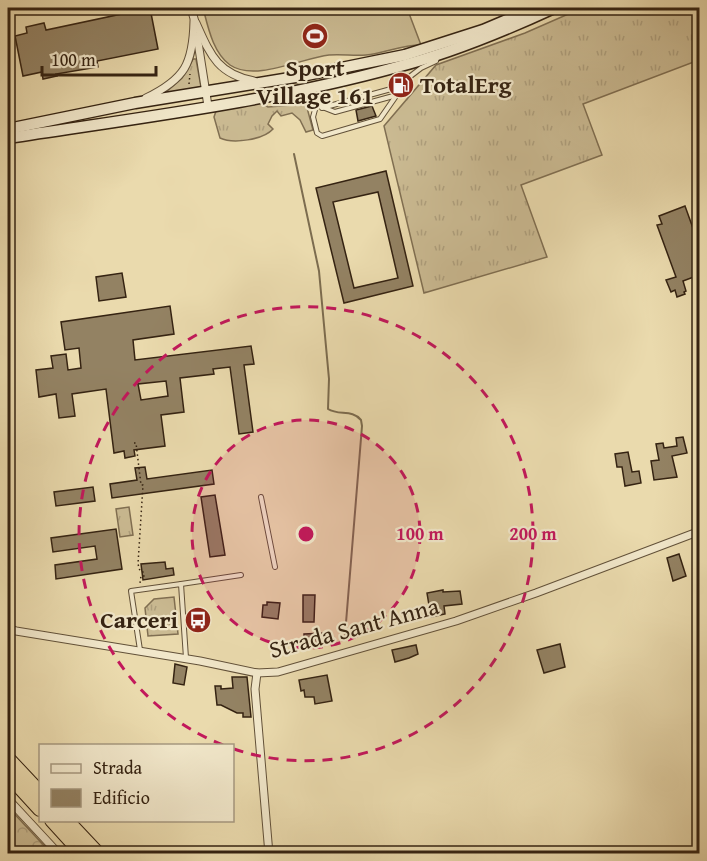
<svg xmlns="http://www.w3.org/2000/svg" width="707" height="861" font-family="'Gentium Book Plus',serif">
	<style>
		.grass { fill: url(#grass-tufts); stroke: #806f52; stroke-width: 1.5 }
		.park { fill: url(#park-crowns); stroke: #806f52; stroke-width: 1.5 }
		.garden { fill: #cbbb93; stroke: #806f52; stroke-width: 1.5 }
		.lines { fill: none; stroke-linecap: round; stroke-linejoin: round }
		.stream { stroke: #7c6c4f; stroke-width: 2 }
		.building { fill: #938263; stroke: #352312; stroke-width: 1.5; fill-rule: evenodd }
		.lane-casing { stroke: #625139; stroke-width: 6 }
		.street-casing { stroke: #625139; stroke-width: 9 }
		.secondary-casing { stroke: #352312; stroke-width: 13 }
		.highway-casing { stroke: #352312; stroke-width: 16 }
		.path { stroke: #352312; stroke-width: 1.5; stroke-dasharray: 1.5 3; stroke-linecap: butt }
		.lane { stroke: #f1e7ca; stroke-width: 4 }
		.street { stroke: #f1e7ca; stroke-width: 7 }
		.secondary { stroke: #f1e7ca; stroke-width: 10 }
		.highway { stroke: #eadaad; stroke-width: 14 }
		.ring { fill: none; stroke: #c2185b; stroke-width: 3; stroke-dasharray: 10 8 }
		.labels { text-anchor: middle; stroke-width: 4.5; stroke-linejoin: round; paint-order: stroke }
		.poi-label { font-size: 24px; font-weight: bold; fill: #352312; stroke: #f1e7ca }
		.street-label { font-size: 24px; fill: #352312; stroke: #f1e7ca }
		.centre { fill: #c2185b; stroke: #f1e7ca; stroke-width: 3 }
		.ring-label { font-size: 18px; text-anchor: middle; font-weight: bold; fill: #c2185b; stroke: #f1e7ca; stroke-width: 4.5; stroke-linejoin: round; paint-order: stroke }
	</style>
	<defs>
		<pattern id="grass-tufts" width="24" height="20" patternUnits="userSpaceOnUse" patternTransform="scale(1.5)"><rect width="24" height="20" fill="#cbbb93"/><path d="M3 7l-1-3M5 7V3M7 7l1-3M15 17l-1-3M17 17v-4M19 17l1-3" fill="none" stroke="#afa07e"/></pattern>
		<pattern id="park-crowns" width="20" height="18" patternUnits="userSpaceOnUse" patternTransform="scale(1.5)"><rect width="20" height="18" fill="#cbbb93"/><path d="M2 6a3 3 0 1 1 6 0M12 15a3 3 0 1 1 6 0" fill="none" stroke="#afa07e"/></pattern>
	</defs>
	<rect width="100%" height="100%" fill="#eadaad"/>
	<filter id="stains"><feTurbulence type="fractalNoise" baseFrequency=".00333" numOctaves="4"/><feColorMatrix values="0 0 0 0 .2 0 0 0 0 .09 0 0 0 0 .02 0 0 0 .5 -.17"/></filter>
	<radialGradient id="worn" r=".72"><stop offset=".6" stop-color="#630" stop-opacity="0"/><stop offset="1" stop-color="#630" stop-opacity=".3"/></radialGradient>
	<g class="grass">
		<polygon points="582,8 699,8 699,60 583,104 602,155 521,185 547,257 424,293 384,126 436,65 525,33"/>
		<polygon points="193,59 196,59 201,87 165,93 182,78"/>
		<path d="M 260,102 L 268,107 L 306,104 L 313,130 L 306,132 L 300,120 L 292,113 L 281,116 L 277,111 L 272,116 L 268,124 L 273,129 C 263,140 233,144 220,138 L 214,117 L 216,111 Z"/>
		<polygon points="129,507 133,535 120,537 116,509"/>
		<polygon points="174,597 178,634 148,636 145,608 154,599"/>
	</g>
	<polygon class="park" points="8,807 51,853 8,853"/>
	<path class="garden" d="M 203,8 L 407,8 L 421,45 C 401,45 385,53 366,55 C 354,56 342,54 329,55 C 302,58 255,82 230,65 C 213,53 208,27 203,8 Z"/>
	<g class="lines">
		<path class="stream" d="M 294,154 L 319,271 L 329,379 L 328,409 C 339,416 352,409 361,420 L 362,426 L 345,635"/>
	</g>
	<g class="building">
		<polygon points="150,8 158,49 97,61 98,67 56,74 57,76 43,79 42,72 23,76 15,36 27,33 26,27 44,23 46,30"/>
		<polygon points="372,106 376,116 358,121 356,110"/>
		<path d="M 386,171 L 413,286 L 344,303 L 316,188 ZM 378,192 L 398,278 L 354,288 L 333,202 Z"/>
		<polygon points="685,206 699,245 699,275 683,281 686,291 684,292 685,294 677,297 675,290 671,292 666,280 676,277 657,225 662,224 659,216"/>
		<polygon points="122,273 126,297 99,301 96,277"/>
		<path d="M 170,306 L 174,334 L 133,340 L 135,360 L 251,346 L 254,364 L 244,365 L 253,432 L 239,434 L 230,367 L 213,369 L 214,374 L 180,378 L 184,412 L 161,415 L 165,446 L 134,450 L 135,456 L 125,458 L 124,451 L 114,453 L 106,389 L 72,394 L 75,416 L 59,418 L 56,394 L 39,397 L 36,370 L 53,368 L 51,356 L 66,354 L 68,370 L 81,368 L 79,348 L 65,350 L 61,322 ZM 166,381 L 168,396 L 141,400 L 138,384 Z"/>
		<polygon points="683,437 687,453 672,456 677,477 654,480 651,461 659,460 656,444 663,443 664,448 677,446 676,438"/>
		<polygon points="628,452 632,472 639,471 641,483 625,486 622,467 617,467 615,454"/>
		<polygon points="145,467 147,479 212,470 214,484 112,498 110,484 137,480 135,468"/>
		<polygon points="93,487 95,501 56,506 54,492"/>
		<polygon points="215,495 225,555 210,557 201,497"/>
		<polygon points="116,529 122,569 56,579 55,565 97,559 95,546 53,552 51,538"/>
		<polygon points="679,554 686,576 673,581 667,558"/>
		<polygon points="165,562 166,569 173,568 174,575 143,580 141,564"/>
		<polygon points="443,590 443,592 460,591 462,604 444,606 445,614 431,617 427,593"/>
		<polygon points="303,595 315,595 314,622 303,622"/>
		<polygon points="267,602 280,603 278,619 262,617 263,605 267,605"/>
		<polygon points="325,633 325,644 304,645 304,634"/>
		<polygon points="560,644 565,667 544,673 537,650"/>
		<polygon points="416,645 418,654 409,658 395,662 392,650"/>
		<polygon points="175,664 187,667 184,685 173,683"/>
		<polygon points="327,675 332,701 315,704 314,697 305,697 304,690 301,691 299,680"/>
		<polygon points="232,677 247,677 251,717 243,717 243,713 237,713 221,705 217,705 215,686 221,686 221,689 233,688"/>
	</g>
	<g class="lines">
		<defs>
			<g id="lane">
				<polyline points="278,98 280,101 307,101 335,112 397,95 408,78 421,68 436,61 437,58"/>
				<polyline points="316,106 313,117 317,133 322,136 380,119 396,96"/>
				<polyline points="322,108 402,86"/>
				<polyline points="261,497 275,567"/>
				<polyline points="181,584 241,575"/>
				<polyline points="140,650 131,591 181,584 186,658"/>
			</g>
			<g id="street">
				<polyline points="191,8 195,22"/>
				<path d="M 196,23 C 210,54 217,74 254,81"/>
				<polyline points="197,36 208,106"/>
				<path d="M 146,98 C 185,79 193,64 194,21"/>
				<polyline points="8,628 16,631 200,661 257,673 278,672 456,621 536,593 700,531"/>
				<polyline points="257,673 255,689 269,854"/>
				<polyline points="8,799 59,854"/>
			</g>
			<g id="secondary">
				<polyline points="8,129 135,103 302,76 405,55 483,30 535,8"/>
				<path d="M 8,138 C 137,118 270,102 397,67 C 451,53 504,31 554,8"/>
			</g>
			<g id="highway">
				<polyline points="8,759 40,793"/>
				<polyline points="8,774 40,809"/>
				<polyline points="52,820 83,854"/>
				<polyline points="66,820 98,854"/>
			</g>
		</defs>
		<use href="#lane" class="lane-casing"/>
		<use href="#street" class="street-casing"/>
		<use href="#secondary" class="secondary-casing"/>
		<use href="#highway" class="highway-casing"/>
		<g class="path">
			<polyline points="189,84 190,74"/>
			<polyline points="134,443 136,443 141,485 143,485 138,564 140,571 143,572 144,576 141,576 140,583"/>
		</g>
		<use href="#lane" class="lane"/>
		<use href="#street" class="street"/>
		<use href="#secondary" class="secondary"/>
		<use href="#highway" class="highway"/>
	</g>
	<circle cx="306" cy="534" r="114" fill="#c2185b" fill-opacity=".12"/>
	<g class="ring">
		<circle cx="306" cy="534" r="114"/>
		<path d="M223 745A227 227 0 1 1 234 749"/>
	</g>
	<defs>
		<symbol id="stadium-disc" viewBox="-11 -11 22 22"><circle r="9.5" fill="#8f2418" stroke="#f1e7ca"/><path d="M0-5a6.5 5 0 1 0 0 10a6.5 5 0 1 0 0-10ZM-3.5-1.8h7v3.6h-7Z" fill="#fff"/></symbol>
		<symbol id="fuel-disc" viewBox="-11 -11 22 22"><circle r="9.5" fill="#8f2418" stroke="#f1e7ca"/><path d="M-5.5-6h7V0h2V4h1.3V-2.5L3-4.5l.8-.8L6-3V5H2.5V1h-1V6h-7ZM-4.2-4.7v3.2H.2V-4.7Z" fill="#fff"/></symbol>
		<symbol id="bus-disc" viewBox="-11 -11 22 22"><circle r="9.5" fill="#8f2418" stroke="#f1e7ca"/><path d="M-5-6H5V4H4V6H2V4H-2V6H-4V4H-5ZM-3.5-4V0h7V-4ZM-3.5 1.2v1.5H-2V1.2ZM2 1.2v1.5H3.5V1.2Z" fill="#fff"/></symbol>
	</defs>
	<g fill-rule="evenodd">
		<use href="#stadium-disc" x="300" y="21" width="30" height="30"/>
		<use href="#fuel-disc" x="386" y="70" width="30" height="30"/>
		<use href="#bus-disc" x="183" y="605" width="30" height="30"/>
	</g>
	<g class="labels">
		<g class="poi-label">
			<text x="315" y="76">Sport<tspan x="315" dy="28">Village 161</tspan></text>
			<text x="420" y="93" text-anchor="start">TotalErg</text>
			<text x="178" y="628" text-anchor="end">Carceri</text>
		</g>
		<g class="street-label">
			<text transform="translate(354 628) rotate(-15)" y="8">Strada Sant'Anna</text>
		</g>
	</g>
	<circle cx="306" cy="534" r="9" class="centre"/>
	<g class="ring-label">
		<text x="420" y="540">100 m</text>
		<text x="533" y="540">200 m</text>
	</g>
	<rect width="707" height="861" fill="none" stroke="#eadaad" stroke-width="30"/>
	<rect x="9" y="9" width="689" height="843" fill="none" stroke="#352312" stroke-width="3"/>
	<rect x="15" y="15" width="677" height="831" fill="none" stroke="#352312" stroke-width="1.5"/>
	<rect x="39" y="744" width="195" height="78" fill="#f1e7ca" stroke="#a69980" stroke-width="1.5"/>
	<rect x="51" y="764" width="30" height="9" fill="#f1e7ca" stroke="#a69980" stroke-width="1.5"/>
	<text x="93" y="774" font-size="18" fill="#352312">Strada</text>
	<rect x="51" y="789" width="30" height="18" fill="#938263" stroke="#a69980" stroke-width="1.5"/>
	<text x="93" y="804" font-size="18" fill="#352312">Edificio</text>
	<path d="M42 66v9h114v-9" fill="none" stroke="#352312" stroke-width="3"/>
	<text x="51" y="66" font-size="18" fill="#352312" stroke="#f1e7ca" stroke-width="4.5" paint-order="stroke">100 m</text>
	<rect width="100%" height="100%" filter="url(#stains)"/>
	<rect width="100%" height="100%" fill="url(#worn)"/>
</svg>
